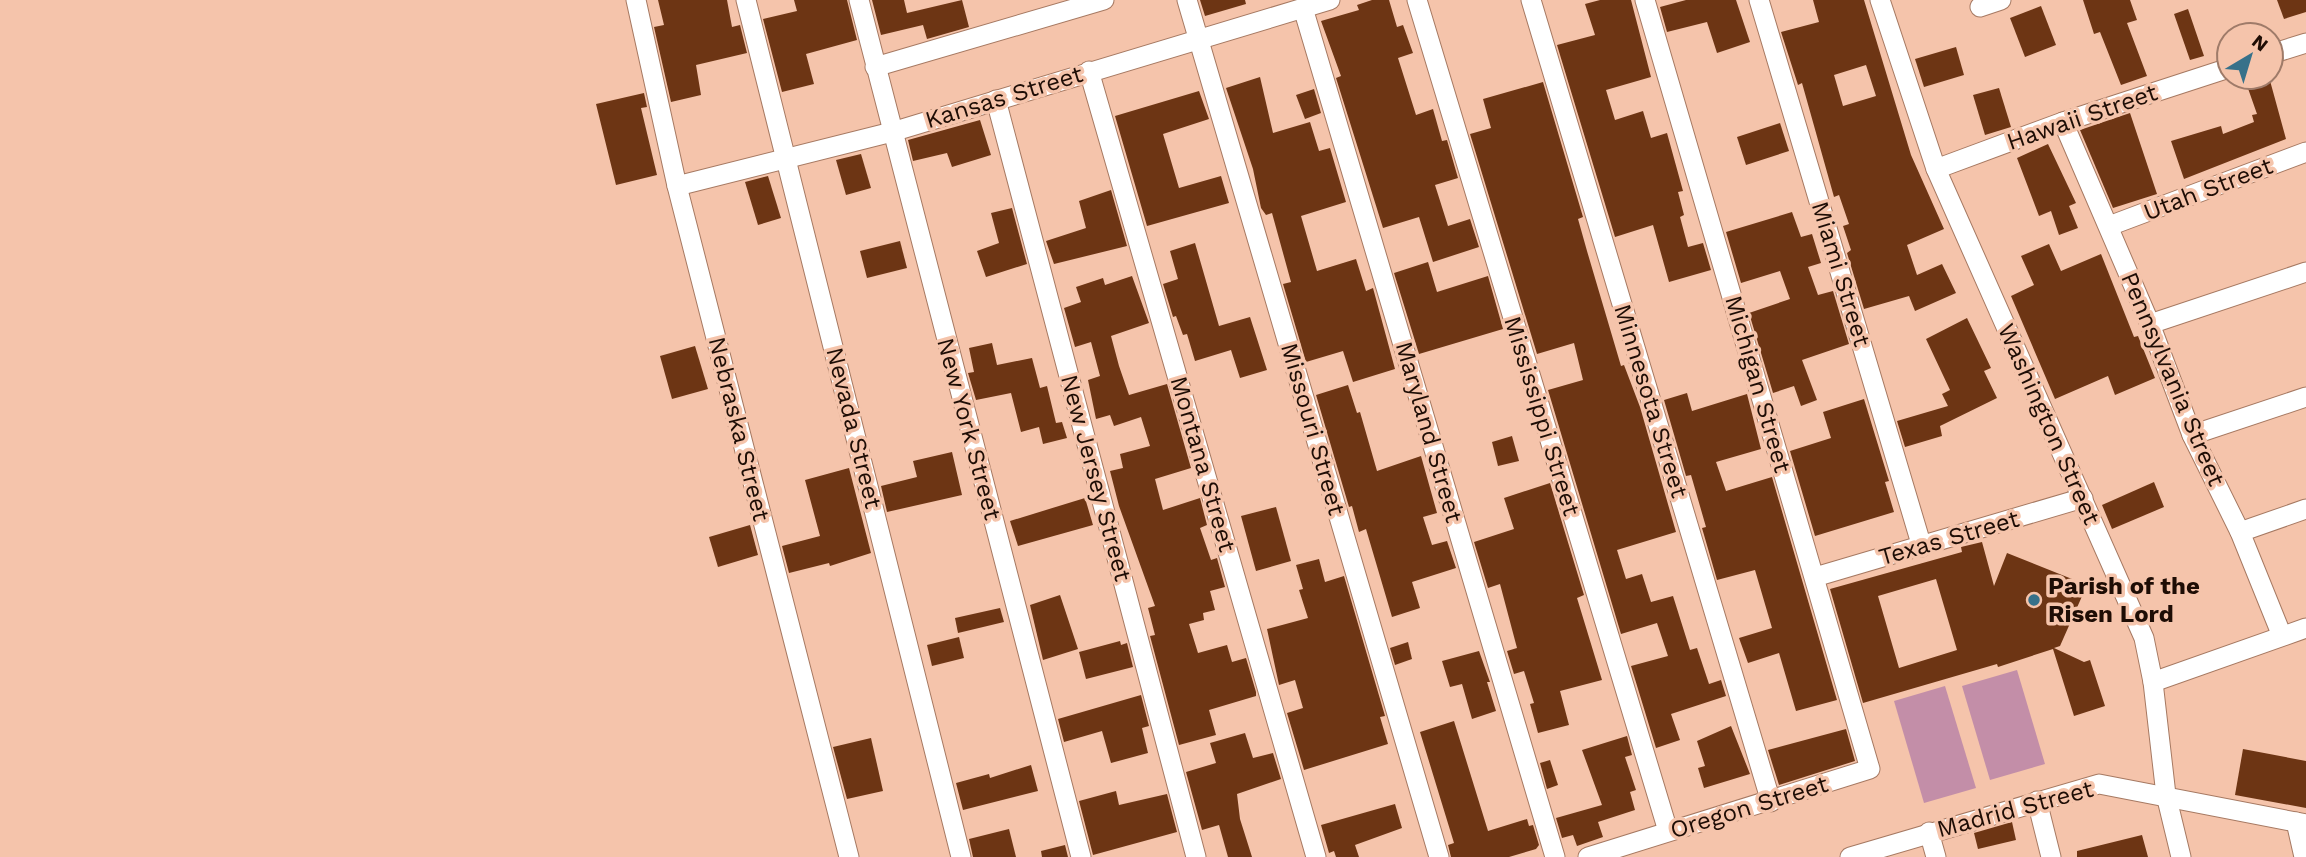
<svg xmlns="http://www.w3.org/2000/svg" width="2306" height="857" font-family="'Work Sans',sans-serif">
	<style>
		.green { fill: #c38ea8 }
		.building { fill: #6d3514; fill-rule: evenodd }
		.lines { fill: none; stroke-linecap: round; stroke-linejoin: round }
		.street-casing { stroke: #a67962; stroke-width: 21 }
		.street { stroke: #fff; stroke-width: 19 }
		.poi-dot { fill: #37718a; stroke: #f5c4ab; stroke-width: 2.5 }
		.labels { text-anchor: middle; stroke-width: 7; stroke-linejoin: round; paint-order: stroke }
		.street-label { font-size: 24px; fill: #1e0d05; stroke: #f5c4ab }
		.poi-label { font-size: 24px; font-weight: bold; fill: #1e0d05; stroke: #f5c4ab; text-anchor: start }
	</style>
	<rect width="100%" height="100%" fill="#f5c4ab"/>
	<g class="green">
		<polygon points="2017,670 2045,764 1990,780 1962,686"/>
		<polygon points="1945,686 1976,788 1924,803 1894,701"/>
	</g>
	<g class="building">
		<polygon points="658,0 727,0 732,27 740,25 747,53 696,65 701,95 671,102 654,27 664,25"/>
		<polygon points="794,0 847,0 857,40 806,54 814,84 782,92 763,19 797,11"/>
		<polygon points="872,0 904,0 907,13 962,0 969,27 927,39 923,25 881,35"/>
		<polygon points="1200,0 1245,0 1246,4 1205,16"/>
		<polygon points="1372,0 1389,0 1397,27 1403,25 1413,53 1398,58 1416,115 1433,109 1442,141 1447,140 1458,178 1435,185 1448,226 1470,219 1479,247 1433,262 1419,217 1383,228 1336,78 1341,76 1321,21 1359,10 1357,5"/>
		<polygon points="1600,0 1631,0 1651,77 1606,90 1615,120 1643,111 1651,138 1667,133 1683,191 1678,192 1684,215 1680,217 1688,247 1703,243 1711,270 1669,282 1653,225 1615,237 1557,45 1595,35 1585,4"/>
		<polygon points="1686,0 1736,0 1750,42 1717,53 1707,22 1667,32 1660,7"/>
		<path d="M 1813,0 L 1864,0 L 1911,155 L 1944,229 L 1907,245 L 1917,275 L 1942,264 L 1956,293 L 1915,311 L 1909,296 L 1864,309 L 1847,253 L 1851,250 L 1843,226 L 1849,224 L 1839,195 L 1834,197 L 1802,83 L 1798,85 L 1781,32 L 1819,22 ZM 1866,65 L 1876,96 L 1843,106 L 1834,75 Z"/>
		<polygon points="2083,0 2130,0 2137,20 2127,23 2147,76 2121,85 2100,32 2094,34"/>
		<polygon points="2277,0 2306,0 2306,12 2284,19"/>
		<polygon points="2041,6 2056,45 2025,57 2010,18"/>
		<polygon points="2188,9 2204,56 2190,60 2174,14"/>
		<polygon points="1956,47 1964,75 1924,87 1915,59"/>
		<polygon points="1260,77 1273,133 1310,122 1319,151 1330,148 1346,202 1301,216 1317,271 1356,259 1366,291 1373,288 1395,369 1353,382 1343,351 1306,362 1283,284 1291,282 1272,213 1266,215 1261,208 1253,169 1226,88"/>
		<polygon points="2244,77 2269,77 2286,139 2184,179 2171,141 2221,126 2223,134 2254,122 2252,115 2257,114"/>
		<polygon points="1543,82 1583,217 1578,219 1587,251 1621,366 1624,365 1640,407 1676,532 1617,550 1626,579 1642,574 1651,602 1673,596 1690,650 1697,648 1709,684 1721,680 1726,696 1671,714 1680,740 1656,748 1631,666 1668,656 1657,623 1621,634 1548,390 1583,380 1574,343 1537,354 1470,134 1491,128 1483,99"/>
		<polygon points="1999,88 2011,127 1985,135 1973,95"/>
		<polygon points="1314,89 1321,113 1305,119 1296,95"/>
		<polygon points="1199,91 1209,119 1163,134 1179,188 1221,176 1229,203 1147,226 1115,116"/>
		<polygon points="644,93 647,107 641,108 657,175 616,185 596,104"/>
		<polygon points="2130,113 2157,194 2113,208 2080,130"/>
		<polygon points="980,120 991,155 952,167 947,153 913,161 908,140"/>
		<polygon points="1780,123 1789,151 1746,165 1737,137"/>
		<polygon points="2048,144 2076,203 2069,206 2078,228 2059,235 2051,211 2039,216 2017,158"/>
		<polygon points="861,154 871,188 846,195 836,160"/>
		<polygon points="768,176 781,218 758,225 745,182"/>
		<polygon points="1111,190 1127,246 1054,264 1046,241 1086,228 1079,201"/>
		<polygon points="1012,208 1027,264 986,277 977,251 999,243 991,213"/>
		<polygon points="1792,212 1801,237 1812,234 1821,263 1808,267 1818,295 1833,291 1849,344 1802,360 1817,400 1801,406 1794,386 1773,393 1749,313 1790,299 1780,271 1741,283 1726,232"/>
		<polygon points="900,241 907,268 867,278 860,251"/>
		<polygon points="1195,243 1219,326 1250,317 1267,370 1240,378 1231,350 1195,361 1187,334 1183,335 1176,316 1173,317 1163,284 1178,279 1170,251"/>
		<polygon points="2049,244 2061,271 2101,254 2134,337 2138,336 2155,378 2115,395 2108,376 2055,399 2011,296 2034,285 2021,256"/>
		<polygon points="1428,262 1437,292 1488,276 1503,329 1419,354 1394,273"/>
		<polygon points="1132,276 1149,323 1111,336 1119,366 1129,395 1167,384 1191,468 1155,479 1163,510 1200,498 1207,525 1200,528 1211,560 1217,558 1225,587 1210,591 1215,610 1203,613 1204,620 1189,624 1198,653 1227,645 1232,662 1246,658 1256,692 1256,696 1209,710 1216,735 1179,745 1150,636 1155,635 1148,608 1155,606 1119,506 1110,471 1123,468 1120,454 1150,446 1141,417 1114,426 1110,415 1096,419 1088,380 1100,376 1091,342 1075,347 1064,308 1081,302 1076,287 1103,278 1105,285"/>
		<polygon points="1967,318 1991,368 1984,371 1997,398 1940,426 1942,436 1905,447 1897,421 1948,406 1942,394 1950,390 1926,339"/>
		<polygon points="992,343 997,365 1032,358 1040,388 1047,386 1056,423 1062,422 1067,438 1043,444 1039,427 1021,432 1011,393 976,400 968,373 974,372 969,348"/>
		<polygon points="695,346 708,389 672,399 660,356"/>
		<polygon points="1348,385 1357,413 1360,412 1377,471 1421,456 1437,513 1423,517 1432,545 1447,541 1456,568 1412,582 1420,608 1392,617 1366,529 1359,532 1352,506 1349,507 1316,395"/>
		<polygon points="1687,393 1692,411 1747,394 1761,449 1716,462 1726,491 1772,477 1837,700 1796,711 1779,653 1748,663 1739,638 1772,628 1755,570 1717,580 1702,528 1706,527 1691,475 1686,476 1664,400"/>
		<polygon points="1864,399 1889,481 1885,482 1894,512 1815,536 1790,451 1831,438 1823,412"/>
		<polygon points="1512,436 1519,461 1498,466 1492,442"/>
		<polygon points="952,452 962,495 887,512 881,486 917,477 913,461"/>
		<polygon points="849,468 871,553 830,566 829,563 789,573 782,546 820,536 805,480"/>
		<polygon points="2154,482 2164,507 2112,529 2102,505"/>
		<polygon points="1550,483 1584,595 1577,598 1602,680 1560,691 1569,725 1538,733 1530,704 1534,703 1524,671 1514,674 1507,651 1517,648 1500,584 1488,588 1474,542 1514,529 1504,498"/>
		<polygon points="1085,498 1093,525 1018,546 1010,521"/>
		<polygon points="1276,507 1291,561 1256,571 1241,516"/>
		<polygon points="750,525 758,555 718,567 709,537"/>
		<path d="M 1982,542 L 1994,586 L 2007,553 L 2087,585 L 2060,646 L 2054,648 L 2084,662 L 2090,660 L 2105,706 L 2074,716 L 2053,649 L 1998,667 L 1997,664 L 1863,703 L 1830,589 L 1962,552 L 1961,547 ZM 1936,579 L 1957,650 L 1899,668 L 1878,596 Z"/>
		<polygon points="1319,559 1325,582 1344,576 1385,716 1380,717 1388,744 1304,770 1287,713 1303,708 1295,680 1279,685 1267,629 1308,618 1299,590 1303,589 1296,565"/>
		<polygon points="1060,595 1078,649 1043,660 1030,605"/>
		<polygon points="1000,608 1004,622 958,633 955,618"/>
		<polygon points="959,637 964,658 932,666 927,645"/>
		<polygon points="1120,641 1121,645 1127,643 1133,667 1086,679 1079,652"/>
		<polygon points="1408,642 1412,659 1395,665 1390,648"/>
		<polygon points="1479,651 1490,682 1487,682 1496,711 1472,719 1462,684 1450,687 1442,661"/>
		<polygon points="1141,695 1149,726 1142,728 1148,753 1111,763 1102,731 1064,742 1058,719"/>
		<polygon points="1454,721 1488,831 1527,819 1529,826 1533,825 1539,845 1536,849 1509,857 1451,857 1448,845 1454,843 1420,732"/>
		<polygon points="1731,726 1750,774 1704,788 1698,768 1705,766 1697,741"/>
		<polygon points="1846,729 1855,761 1779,785 1768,750"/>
		<polygon points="1245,733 1253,758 1273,753 1281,779 1237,794 1240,819 1252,857 1228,857 1219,825 1202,830 1186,772 1216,763 1210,743"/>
		<polygon points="1627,736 1632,755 1625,757 1636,790 1630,792 1635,810 1598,822 1603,837 1577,846 1573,835 1562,838 1556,818 1602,805 1582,750"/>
		<polygon points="871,738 883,791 847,799 833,747"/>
		<polygon points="2243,749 2306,761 2306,808 2235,795"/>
		<polygon points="1550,760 1558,785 1547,789 1540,763"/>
		<polygon points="1031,765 1038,791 963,810 956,783 989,774 990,778"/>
		<polygon points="1116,791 1119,805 1167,794 1177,832 1093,855 1079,801"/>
		<polygon points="1395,804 1402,828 1355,845 1359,857 1336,857 1334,851 1329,853 1321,825"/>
		<polygon points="2012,822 2016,840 1978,849 1974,833"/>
		<polygon points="1009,829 1016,857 973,857 969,839"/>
		<polygon points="2142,835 2148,857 2077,857 2077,851"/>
		<polygon points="1065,845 1068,857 1042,857 1041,851"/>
	</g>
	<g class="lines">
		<defs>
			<g id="street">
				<polyline points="636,0 677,186 849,857"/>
				<polyline points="746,0 961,857"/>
				<polyline points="859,0 1081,857"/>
				<polyline points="1187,0 1439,857"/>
				<polyline points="1417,0 1668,831"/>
				<polyline points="1531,0 1771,802"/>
				<polyline points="1759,0 1922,547"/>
				<polyline points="1880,0 1936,169 2144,638 2153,682 2166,795 2181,857"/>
				<polyline points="1980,7 2001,0"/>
				<polyline points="1303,8 1555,857"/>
				<polyline points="2271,54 2306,43"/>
				<polyline points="875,67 1104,0"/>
				<polyline points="1089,71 1316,857"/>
				<polyline points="996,100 1196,857"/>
				<polyline points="2063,122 2150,324 2192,435 2240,532 2282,636"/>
				<polyline points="1936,169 2063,122 2229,68"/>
				<polyline points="677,186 892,132 1330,0"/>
				<polyline points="2109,226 2306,152"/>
				<polyline points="2150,324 2306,272"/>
				<polyline points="2192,435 2306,397"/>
				<polyline points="2240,532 2306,509"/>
				<polyline points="1815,577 2083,498"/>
				<polyline points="2153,682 2306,628"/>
				<polyline points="2037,801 2051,857"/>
				<polyline points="2296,822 2304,857"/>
				<polyline points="1929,832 1936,857"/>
				<polyline points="1588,857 1870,769 1645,0"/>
				<polyline points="1850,857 2099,784 2306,824"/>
			</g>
		</defs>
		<use href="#street" class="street-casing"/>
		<use href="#street" class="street"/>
	</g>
	<circle class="poi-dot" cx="2034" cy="600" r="7"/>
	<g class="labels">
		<g class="street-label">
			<text transform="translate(1004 97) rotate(-17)" y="8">Kansas Street</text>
			<text transform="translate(2082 117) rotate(-19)" y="8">Hawaii Street</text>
			<text transform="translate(2208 189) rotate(-21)" y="8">Utah Street</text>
			<text transform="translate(1841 274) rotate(73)" y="8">Miami Street</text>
			<text transform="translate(2173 379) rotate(67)" y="8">Pennsylvania Street</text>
			<text transform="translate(1758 384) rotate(74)" y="8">Michigan Street</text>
			<text transform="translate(1651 401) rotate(73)" y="8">Minnesota Street</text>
			<text transform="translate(1542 416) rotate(73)" y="8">Mississippi Street</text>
			<text transform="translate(2049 424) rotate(66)" y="8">Washington Street</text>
			<text transform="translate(854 428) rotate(76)" y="8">Nevada Street</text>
			<text transform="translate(739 429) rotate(76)" y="8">Nebraska Street</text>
			<text transform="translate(969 429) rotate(75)" y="8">New York Street</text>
			<text transform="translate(1313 429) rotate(74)" y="8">Missouri Street</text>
			<text transform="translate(1429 432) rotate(74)" y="8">Maryland Street</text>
			<text transform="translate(1203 464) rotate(74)" y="8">Montana Street</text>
			<text transform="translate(1096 478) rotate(75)" y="8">New Jersey Street</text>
			<text transform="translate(1949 538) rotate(-16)" y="8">Texas Street</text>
			<text transform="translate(1749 807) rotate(-17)" y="8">Oregon Street</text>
			<text transform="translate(2015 809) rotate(-15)" y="8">Madrid Street</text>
		</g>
		<g class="poi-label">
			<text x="2048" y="594">Parish of the<tspan x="2048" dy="28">Risen Lord</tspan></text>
		</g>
	</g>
	<g transform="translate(2250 56) rotate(38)"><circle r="33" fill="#f5c4ab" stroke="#9f7b69" stroke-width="2"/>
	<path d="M0-5L12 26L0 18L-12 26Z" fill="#37718a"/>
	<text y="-10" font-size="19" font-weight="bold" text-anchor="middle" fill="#1e0d05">N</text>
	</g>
</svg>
